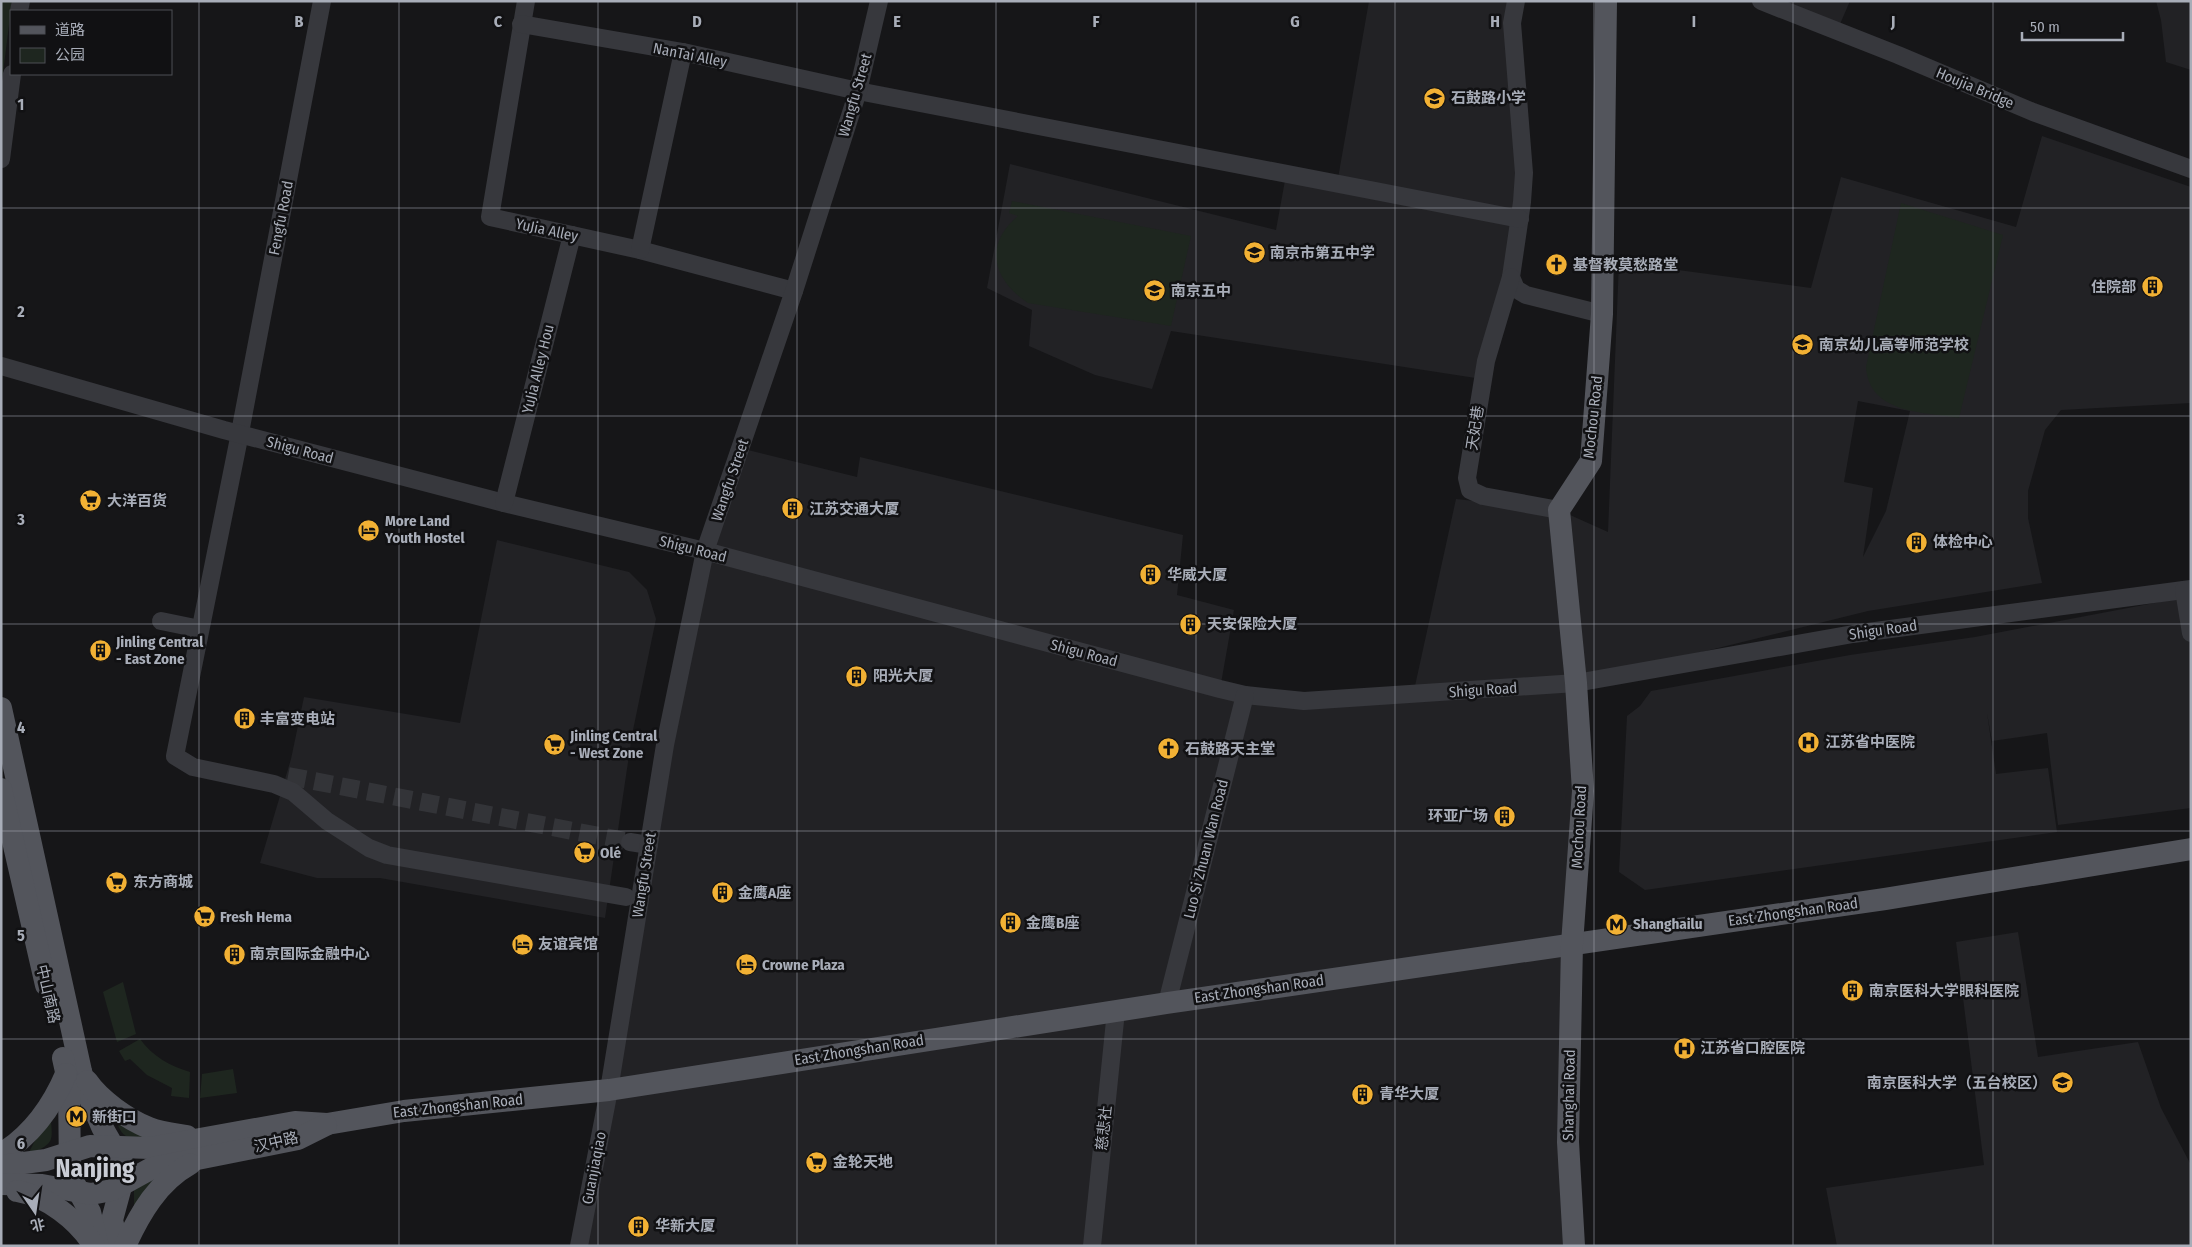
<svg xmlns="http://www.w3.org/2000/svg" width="2192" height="1247" font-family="'Fira Sans Condensed','Noto Sans SC',sans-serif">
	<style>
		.built { fill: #222225; fill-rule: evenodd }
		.green { fill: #1e261f }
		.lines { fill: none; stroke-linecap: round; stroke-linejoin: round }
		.minor-tunnel { stroke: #333438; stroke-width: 18; stroke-dasharray: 18 9; stroke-linecap: butt }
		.minor { stroke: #37383d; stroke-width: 18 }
		.major { stroke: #53555c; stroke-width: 22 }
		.grid { fill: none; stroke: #a8adb8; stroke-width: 1; stroke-opacity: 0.55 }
		.labels { text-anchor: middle; stroke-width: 5; stroke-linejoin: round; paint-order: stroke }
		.street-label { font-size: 15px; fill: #a8adb8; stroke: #111113 }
		.poi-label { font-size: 15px; font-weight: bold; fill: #a8adb8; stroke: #111113; text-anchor: start }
		.town-label { font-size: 25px; font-weight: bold; fill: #c9ccd4; stroke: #111113 }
		.grid-label { font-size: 16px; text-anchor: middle; font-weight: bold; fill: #a8adb8; stroke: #111113; stroke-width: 5; stroke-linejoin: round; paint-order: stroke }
	</style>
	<rect width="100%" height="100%" fill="#161618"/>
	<g class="built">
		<polygon points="1369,1 1516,1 1524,173 1482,379 1171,331 1152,389 1095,375 1029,346 1032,310 987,288 1010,164 1276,230 1286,175 1337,184"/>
		<polygon points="1761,1 1850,1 1837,31"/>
		<polygon points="2156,1 2191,1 2191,70 2166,62 2161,20"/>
		<path d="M 2042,136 L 2191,187 L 2191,403 L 2061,410 L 2045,430 L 2028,491 L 2028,518 L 2042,583 L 1868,611 L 1576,683 L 1576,1246 L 579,1246 L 665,745 L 740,448 L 857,477 L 860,457 L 1183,535 L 1177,595 L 1234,610 L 1220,689 L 1245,695 L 1413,695 L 1456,499 L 1559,510 L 1608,532 L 1619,262 L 1811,288 L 1841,177 L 2016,227 ZM 1858,401 L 1910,411 L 1886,511 L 1863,557 L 1873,488 L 1844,482 Z"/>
		<polygon points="497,540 629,572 647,590 656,619 632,735 605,918 380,878 317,878 260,863 291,759 304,697 460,723"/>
		<polygon points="2191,596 2191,808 2058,825 2047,733 1992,741 1987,713 1996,774 2048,768 2057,832 1645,890 1619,872 1627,716 1640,706 1651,691 1850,655 1975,637"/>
		<polygon points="2018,932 2038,1057 2138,1042 2161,1108 2191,1165 2191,1246 1837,1246 1826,1188 1984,1165 1956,942"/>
	</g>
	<g class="green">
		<polygon points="1,1 12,1 1,89"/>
		<path d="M 1012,201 L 1191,236 L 1171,326 L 1028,303 C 993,280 983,245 1018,216 L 1009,213 Z"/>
		<path d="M 1901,203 L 2003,235 L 1959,418 C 1924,412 1869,414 1866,367 Z"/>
		<polygon points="123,982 136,1034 117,1042 103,992"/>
		<path d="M 140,1039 C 152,1056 170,1066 190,1072 L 189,1098 L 171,1096 L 172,1088 L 147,1075 L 130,1059 L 125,1061 L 119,1051 Z"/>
		<polygon points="233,1069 237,1093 200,1098 202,1074"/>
		<path d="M 115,1118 L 147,1137 C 125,1138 123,1139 115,1118 Z"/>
		<path d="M 51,1121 C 53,1143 52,1143 33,1153 L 29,1152 L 38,1135 Z"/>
		<circle cx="96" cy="1168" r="7"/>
		<polygon points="156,1178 134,1208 134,1190"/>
	</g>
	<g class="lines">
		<polyline class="minor-tunnel" points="288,776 630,842"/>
		<g class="minor">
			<polyline points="322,1 238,443 175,756 193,767 274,784 293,792 327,821 369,848 387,855 626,897"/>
			<polyline points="526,1 490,217 640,250 794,291"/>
			<polyline points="1516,1 1512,23 1524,173 1522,202 1511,277 1516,289 1526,295 1602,314"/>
			<polyline points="1761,1 1898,55 2033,112 2191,169"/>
			<polyline points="19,11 21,1"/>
			<polyline points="521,24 683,52 858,91 1520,219"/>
			<polyline points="1,159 12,74"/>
			<polyline points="640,250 683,52"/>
			<polyline points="1511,277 1486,361 1467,478 1470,490 1483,496 1559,510"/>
			<polyline points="1,366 224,430 504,503 705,551 1220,689 1245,695 1304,701 1576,683 1853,634 2191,589"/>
			<polyline points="504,503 572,235"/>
			<polyline points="2184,590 2191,633"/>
			<polyline points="161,621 200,629"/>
			<polyline points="630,842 649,845"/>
			<polyline points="1167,1003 1245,695"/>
			<polyline points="579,1246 609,1090 665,745 705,551 794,291 858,91 879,1"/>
			<polyline points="1092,1246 1116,1011"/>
		</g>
		<g class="major">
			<polyline points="1,708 81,1071 86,1090 102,1127 122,1162 122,1183 112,1220 118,1246"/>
			<polyline points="1,789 46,985"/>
			<polyline points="63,1058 69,1085 70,1172 73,1181 90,1212 98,1246"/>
			<path d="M 87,1081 C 100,1100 127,1119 149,1128 C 161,1133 174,1134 187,1136"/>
			<path d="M 1,1154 C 32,1135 52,1107 66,1074"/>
			<polyline points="1,1166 46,1160 90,1146 150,1148 295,1122 327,1124 404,1111 609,1090 1167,1003 1885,899 2191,849"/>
			<polyline points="1,1184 42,1185 91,1194 112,1190 152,1168 298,1139 326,1125"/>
			<path d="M 17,1191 C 47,1196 78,1220 94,1246"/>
			<path d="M 125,1246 C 140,1213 158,1182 190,1164"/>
			<polyline points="1574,1246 1568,1142 1572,944 1583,791 1576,683 1559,510 1591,461 1602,314 1606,1"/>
		</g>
	</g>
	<path class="grid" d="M 199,1 L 199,1246M 399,1 L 399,1246M 598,1 L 598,1246M 797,1 L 797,1246M 996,1 L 996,1246M 1196,1 L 1196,1246M 1395,1 L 1395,1246M 1594,1 L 1594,1246M 1793,1 L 1793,1246M 1993,1 L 1993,1246M 1,208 L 2191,208M 1,416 L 2191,416M 1,624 L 2191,624M 1,831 L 2191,831M 1,1039 L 2191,1039"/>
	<defs>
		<symbol id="school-disc" viewBox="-11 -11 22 22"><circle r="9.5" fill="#f2b134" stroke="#111113"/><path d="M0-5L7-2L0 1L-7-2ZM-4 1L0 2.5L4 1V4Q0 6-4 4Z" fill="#111"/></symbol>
		<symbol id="church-disc" viewBox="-11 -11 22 22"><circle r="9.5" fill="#f2b134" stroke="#111113"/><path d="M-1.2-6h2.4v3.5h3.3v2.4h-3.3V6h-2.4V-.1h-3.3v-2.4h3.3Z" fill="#111"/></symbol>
		<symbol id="building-disc" viewBox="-11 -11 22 22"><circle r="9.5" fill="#f2b134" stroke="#111113"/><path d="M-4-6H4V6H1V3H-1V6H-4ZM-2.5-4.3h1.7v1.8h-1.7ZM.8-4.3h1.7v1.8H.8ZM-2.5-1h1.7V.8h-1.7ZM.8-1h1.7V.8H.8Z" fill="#111"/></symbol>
		<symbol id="supermarket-disc" viewBox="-11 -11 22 22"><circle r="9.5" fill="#f2b134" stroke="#111113"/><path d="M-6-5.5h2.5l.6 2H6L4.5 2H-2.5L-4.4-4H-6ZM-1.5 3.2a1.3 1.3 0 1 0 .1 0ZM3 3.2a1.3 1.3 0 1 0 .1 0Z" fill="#111"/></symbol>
		<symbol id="hotel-disc" viewBox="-11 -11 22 22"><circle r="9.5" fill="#f2b134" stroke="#111113"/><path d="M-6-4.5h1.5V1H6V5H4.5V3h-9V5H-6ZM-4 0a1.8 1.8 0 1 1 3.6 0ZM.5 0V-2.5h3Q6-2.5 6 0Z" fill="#111"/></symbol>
		<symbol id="hospital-disc" viewBox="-11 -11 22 22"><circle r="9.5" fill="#f2b134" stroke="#111113"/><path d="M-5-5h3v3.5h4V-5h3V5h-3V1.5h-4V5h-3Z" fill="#111"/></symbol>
		<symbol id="metro-disc" viewBox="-11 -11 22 22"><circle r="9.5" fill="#f2b134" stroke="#111113"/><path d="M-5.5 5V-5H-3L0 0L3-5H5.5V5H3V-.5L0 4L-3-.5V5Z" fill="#111"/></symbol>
		<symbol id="university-disc" viewBox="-11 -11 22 22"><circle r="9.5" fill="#f2b134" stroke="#111113"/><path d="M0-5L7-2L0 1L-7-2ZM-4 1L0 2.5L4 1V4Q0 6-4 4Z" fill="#111"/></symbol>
	</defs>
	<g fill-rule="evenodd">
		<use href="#school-disc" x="1422" y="86" width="25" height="25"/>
		<use href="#school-disc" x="1242" y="240" width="25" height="25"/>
		<use href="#church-disc" x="1544" y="252" width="25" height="25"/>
		<use href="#building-disc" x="2140" y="274" width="25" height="25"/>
		<use href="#school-disc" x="1142" y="278" width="25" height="25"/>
		<use href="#school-disc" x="1790" y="332" width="25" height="25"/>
		<use href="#supermarket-disc" x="78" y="488" width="25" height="25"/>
		<use href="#building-disc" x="780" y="496" width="25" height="25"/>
		<use href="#hotel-disc" x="356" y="518" width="25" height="25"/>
		<use href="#building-disc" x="1904" y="530" width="25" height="25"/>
		<use href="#building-disc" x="1138" y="562" width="25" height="25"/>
		<use href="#building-disc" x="1178" y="612" width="25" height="25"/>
		<use href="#building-disc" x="88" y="638" width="25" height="25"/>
		<use href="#building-disc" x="844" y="664" width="25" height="25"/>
		<use href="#building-disc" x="232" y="706" width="25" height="25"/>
		<use href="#hospital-disc" x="1796" y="730" width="25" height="25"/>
		<use href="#supermarket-disc" x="542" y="732" width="25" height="25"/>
		<use href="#church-disc" x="1156" y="736" width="25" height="25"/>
		<use href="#building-disc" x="1492" y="804" width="25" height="25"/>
		<use href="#supermarket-disc" x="572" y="840" width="25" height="25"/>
		<use href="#supermarket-disc" x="104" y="870" width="25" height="25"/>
		<use href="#building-disc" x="710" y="880" width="25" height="25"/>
		<use href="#supermarket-disc" x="192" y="904" width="25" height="25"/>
		<use href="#building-disc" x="998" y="910" width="25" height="25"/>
		<use href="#metro-disc" x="1604" y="912" width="25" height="25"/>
		<use href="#hotel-disc" x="510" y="932" width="25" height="25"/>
		<use href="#building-disc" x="222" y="942" width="25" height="25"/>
		<use href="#hotel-disc" x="734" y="952" width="25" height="25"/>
		<use href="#building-disc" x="1840" y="978" width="25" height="25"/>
		<use href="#hospital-disc" x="1672" y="1036" width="25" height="25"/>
		<use href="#university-disc" x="2050" y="1070" width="25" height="25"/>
		<use href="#building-disc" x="1350" y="1082" width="25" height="25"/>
		<use href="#metro-disc" x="64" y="1104" width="25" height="25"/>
		<use href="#supermarket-disc" x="804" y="1150" width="25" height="25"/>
		<use href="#building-disc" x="626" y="1214" width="25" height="25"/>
	</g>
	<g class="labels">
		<g class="street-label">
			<text transform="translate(690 55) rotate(11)" y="5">NanTai Alley</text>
			<text transform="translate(1975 88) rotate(23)" y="5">Houjia Bridge</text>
			<text transform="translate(855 95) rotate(-74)" y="5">Wangfu Street</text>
			<text transform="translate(281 218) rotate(-79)" y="5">Fengfu Road</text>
			<text transform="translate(547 230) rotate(12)" y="5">YuJia Alley</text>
			<text transform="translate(538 369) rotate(-76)" y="5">YuJia Alley Hou</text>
			<text transform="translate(1593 417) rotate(-84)" y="5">Mochou Road</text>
			<text transform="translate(1475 428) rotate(-81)" y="5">天妃巷</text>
			<text transform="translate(300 450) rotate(15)" y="5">Shigu Road</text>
			<text transform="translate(730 480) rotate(-71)" y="5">Wangfu Street</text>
			<text transform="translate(693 549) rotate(14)" y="5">Shigu Road</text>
			<text transform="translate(1883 630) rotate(-8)" y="5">Shigu Road</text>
			<text transform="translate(1084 653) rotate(15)" y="5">Shigu Road</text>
			<text transform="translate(1483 690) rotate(-4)" y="5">Shigu Road</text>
			<text transform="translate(1579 827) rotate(-87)" y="5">Mochou Road</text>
			<text transform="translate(1206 849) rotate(-76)" y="5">Luo Si Zhuan Wan Road</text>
			<text transform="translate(644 875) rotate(-81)" y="5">Wangfu Street</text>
			<text transform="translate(1793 912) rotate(-8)" y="5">East Zhongshan Road</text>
			<text transform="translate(1259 989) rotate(-8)" y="5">East Zhongshan Road</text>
			<text transform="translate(48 994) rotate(77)" y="5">中山南路</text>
			<text transform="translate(859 1050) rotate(-9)" y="5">East Zhongshan Road</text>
			<text transform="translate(1569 1095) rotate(-89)" y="5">Shanghai Road</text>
			<text transform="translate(458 1106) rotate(-6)" y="5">East Zhongshan Road</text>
			<text transform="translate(1104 1128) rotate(-84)" y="5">慈悲社</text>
			<text transform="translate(276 1142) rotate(-13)" y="5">汉中路</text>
			<text transform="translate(594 1168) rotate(-79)" y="5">Guanjiaqiao</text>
		</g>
		<g class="poi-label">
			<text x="1451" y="103">石鼓路小学</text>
			<text x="1270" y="258">南京市第五中学</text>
			<text x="1573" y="270">基督教莫愁路堂</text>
			<text x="2136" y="292" text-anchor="end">住院部</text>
			<text x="1171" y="296">南京五中</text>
			<text x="1819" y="350">南京幼儿高等师范学校</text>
			<text x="107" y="506">大洋百货</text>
			<text x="809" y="514">江苏交通大厦</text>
			<text x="385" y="526">More Land<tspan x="385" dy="17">Youth Hostel</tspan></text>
			<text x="1933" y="547">体检中心</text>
			<text x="1167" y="580">华威大厦</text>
			<text x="1207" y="629">天安保险大厦</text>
			<text x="116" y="647">Jinling Central<tspan x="116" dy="17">- East Zone</tspan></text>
			<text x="873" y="681">阳光大厦</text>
			<text x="260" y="724">丰富变电站</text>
			<text x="570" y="741">Jinling Central<tspan x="570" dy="17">- West Zone</tspan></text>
			<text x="1825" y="747">江苏省中医院</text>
			<text x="1185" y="754">石鼓路天主堂</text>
			<text x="1488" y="821" text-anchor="end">环亚广场</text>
			<text x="600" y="858">Olé</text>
			<text x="133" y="887">东方商城</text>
			<text x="738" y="898">金鹰A座</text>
			<text x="220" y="922">Fresh Hema</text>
			<text x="1026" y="928">金鹰B座</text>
			<text x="1633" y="929">Shanghailu</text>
			<text x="538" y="949">友谊宾馆</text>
			<text x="250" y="959">南京国际金融中心</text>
			<text x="762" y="970">Crowne Plaza</text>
			<text x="1869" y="996">南京医科大学眼科医院</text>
			<text x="1700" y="1053">江苏省口腔医院</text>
			<text x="2047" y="1088" text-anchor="end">南京医科大学（五台校区）</text>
			<text x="1379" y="1099">青华大厦</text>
			<text x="92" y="1122">新街口</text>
			<text x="833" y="1167">金轮天地</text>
			<text x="655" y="1231">华新大厦</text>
		</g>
		<g class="town-label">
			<text x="95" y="1177">Nanjing</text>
		</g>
	</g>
	<g class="grid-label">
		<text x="299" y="27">B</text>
		<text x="498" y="27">C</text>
		<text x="697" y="27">D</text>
		<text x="897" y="27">E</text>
		<text x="1096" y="27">F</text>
		<text x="1295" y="27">G</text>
		<text x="1495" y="27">H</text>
		<text x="1694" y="27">I</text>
		<text x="1893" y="27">J</text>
		<text x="21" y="110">1</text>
		<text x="21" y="317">2</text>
		<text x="21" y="525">3</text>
		<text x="21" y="733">4</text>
		<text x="21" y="941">5</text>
		<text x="21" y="1149">6</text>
	</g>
	<rect width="2192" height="1247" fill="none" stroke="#a8adb8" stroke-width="5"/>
	<rect x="10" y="10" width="162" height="65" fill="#111113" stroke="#4d4f55"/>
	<rect x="20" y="26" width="25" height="8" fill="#53555c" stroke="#4d4f55"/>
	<text x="55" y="35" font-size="15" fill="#a8adb8">道路</text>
	<rect x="20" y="48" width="25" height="15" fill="#1e261f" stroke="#4d4f55"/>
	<text x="55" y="60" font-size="15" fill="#a8adb8">公园</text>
	<g transform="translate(35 1212) rotate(167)" stroke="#111113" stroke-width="4" paint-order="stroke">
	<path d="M0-4L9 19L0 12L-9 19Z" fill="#a8adb8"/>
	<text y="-8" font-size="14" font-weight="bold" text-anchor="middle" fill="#a8adb8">北</text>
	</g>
	<path d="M2022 32v8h101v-8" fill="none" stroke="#a8adb8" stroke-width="2.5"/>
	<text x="2030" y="32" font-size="15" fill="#a8adb8" stroke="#111113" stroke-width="4" paint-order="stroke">50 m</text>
</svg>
